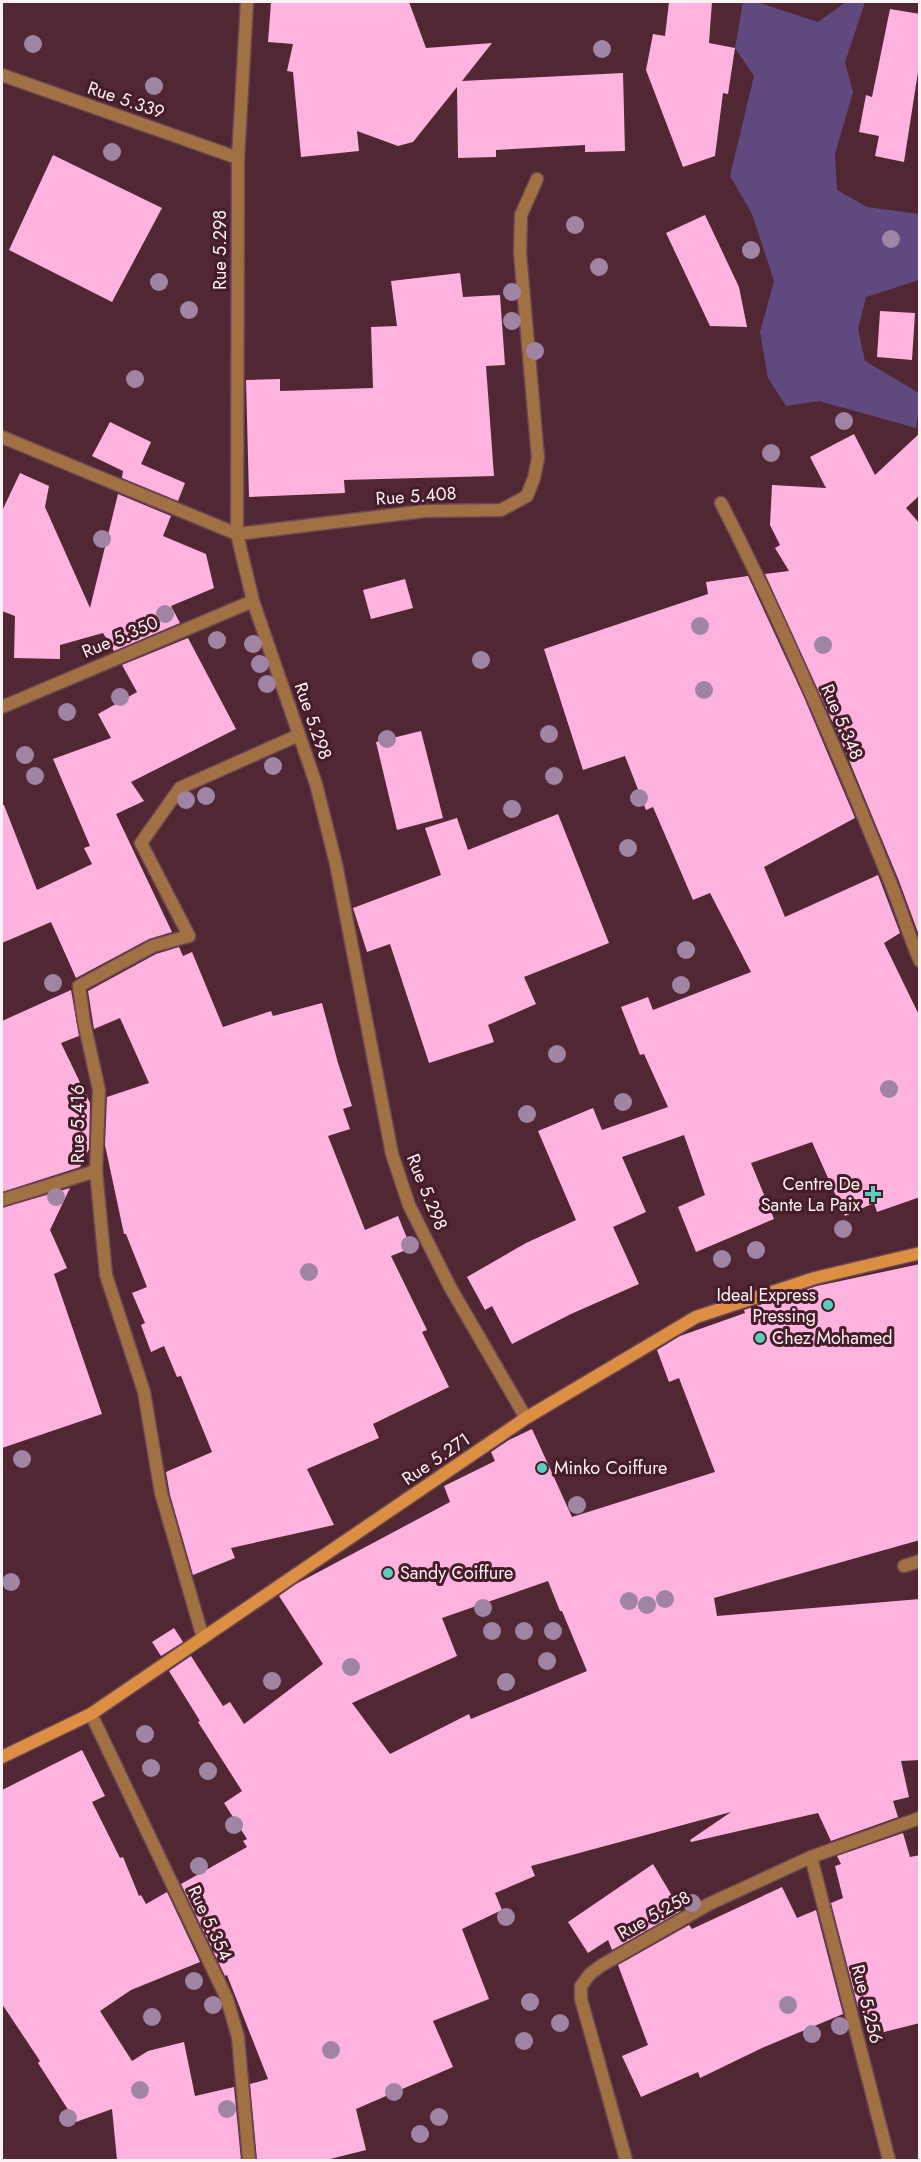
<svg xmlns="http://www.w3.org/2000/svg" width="921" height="2162" font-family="Jost,sans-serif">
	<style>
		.green { fill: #60497f }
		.building { fill: #feb2e0; fill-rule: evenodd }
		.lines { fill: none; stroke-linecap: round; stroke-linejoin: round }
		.street-casing { stroke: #6c4752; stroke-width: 15 }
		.secondary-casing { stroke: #6c4752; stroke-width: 15 }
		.street { stroke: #a17043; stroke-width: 12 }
		.secondary { stroke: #dc8f43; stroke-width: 12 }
		.tree { fill: #a084a3 }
		.poi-dot { fill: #5acebd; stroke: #451d29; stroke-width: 2 }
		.labels { text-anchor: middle; stroke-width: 6; stroke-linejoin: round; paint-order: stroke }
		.street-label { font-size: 18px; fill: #fcf1f3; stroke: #451d29 }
		.poi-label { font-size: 18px; fill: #fcf1f3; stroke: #451d29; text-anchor: start }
	</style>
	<rect width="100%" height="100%" fill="#502733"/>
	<polygon class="green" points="743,2 757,2 818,22 846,2 865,2 845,62 853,92 835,154 837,190 867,207 919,214 919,280 866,297 858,329 865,361 919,393 919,408 916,428 819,401 786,406 768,378 760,332 774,281 752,214 730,176 754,76 735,48"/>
	<g class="building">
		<polygon points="271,2 409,2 426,48 492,43 462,81 623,73 625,151 585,152 585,145 496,150 496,157 458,158 457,87 413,142 398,146 357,131 359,151 301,157 293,72 287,71 293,44 268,42"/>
		<polygon points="669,2 712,2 709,43 735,48 728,94 723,93 715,156 683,167 646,70 653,34 665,36"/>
		<polygon points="890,9 920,14 920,59 904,162 875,156 879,136 859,132 866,95 872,97"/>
		<polygon points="53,155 162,208 112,302 9,250"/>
		<polygon points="705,215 739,287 747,327 710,326 666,233"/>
		<polygon points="460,273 463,297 500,295 505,365 486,366 494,476 344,480 345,493 249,497 246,380 280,379 280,391 373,388 371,327 397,326 391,281"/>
		<polygon points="880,311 915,313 912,360 877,357"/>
		<polygon points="110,422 151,442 141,464 185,483 178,501 122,478 123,471 92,456"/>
		<polygon points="920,433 920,495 906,508 920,524 920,938 899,881 839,736 765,574 789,571 775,548 780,545 770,525 772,485 826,488 810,457 854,434 875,475"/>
		<polygon points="20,473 49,486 45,507 90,608 118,494 171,516 163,536 206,554 214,588 171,606 180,623 114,651 103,633 60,645 60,659 14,658 15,616 2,611 2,511"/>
		<polygon points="748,576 803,695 855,818 764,867 785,917 878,875 900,933 884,943 920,1017 920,1197 877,1212 874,1203 845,1216 812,1142 751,1163 774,1219 696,1252 678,1207 705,1195 684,1135 622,1157 646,1212 613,1227 639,1284 571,1314 512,1344 492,1306 485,1310 467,1277 526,1243 576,1220 538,1131 593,1108 602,1130 668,1107 644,1054 640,1055 621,1007 648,997 653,1010 751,972 710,893 693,900 653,807 646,810 625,756 583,770 544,649 708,594 706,582"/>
		<polygon points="405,579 413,608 371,619 363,590"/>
		<polygon points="188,638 236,729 131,782 144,801 116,814 172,932 149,939 76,978 51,922 2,943 2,805 4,805 37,890 92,864 84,848 90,846 53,759 111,738 98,714 137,692 122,665"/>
		<polygon points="421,731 443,818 397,830 376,742"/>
		<polygon points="558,814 609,943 524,977 536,1004 488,1025 494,1042 429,1063 390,944 367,952 353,908 441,875 425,828 457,818 468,850"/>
		<polygon points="179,947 183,956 192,952 223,1027 271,1011 273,1016 322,1003 338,1063 352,1106 343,1109 350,1129 328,1136 365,1230 398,1216 411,1248 391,1256 427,1330 422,1332 449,1387 373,1424 379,1438 307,1469 334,1525 231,1548 235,1558 193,1575 170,1495 166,1472 212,1452 181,1376 177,1377 164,1346 151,1352 141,1325 145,1323 132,1293 147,1287 126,1234 124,1234 105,1145 107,1097 149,1083 120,1018 94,1029 88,991 156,954"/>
		<polygon points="71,990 79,1036 61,1043 90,1103 89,1149 80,1167 2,1192 2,1021"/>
		<polygon points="70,1188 50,1230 67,1268 54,1274 102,1414 2,1448 2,1208"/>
		<path d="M 920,1264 L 920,1540 L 714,1598 L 717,1616 L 920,1599 L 920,1760 L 901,1761 L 909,1797 L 893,1801 L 898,1817 L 831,1841 L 818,1813 L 691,1842 L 690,1840 L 731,1812 L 531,1866 L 535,1876 L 495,1893 L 502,1910 L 462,1929 L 489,1999 L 433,2021 L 453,2067 L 356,2109 L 366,2150 L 326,2160 L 257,2160 L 250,2084 L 268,2079 L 227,1975 L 225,1976 L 181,1884 L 247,1847 L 243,1841 L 247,1839 L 224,1803 L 242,1791 L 198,1722 L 200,1721 L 169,1671 L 191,1656 L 223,1706 L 230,1702 L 244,1724 L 323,1664 L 279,1596 L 296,1584 L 450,1502 L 444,1486 L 495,1461 L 491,1452 L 509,1440 L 532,1429 L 572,1517 L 715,1472 L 679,1378 L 669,1382 L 657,1350 L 680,1336 L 745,1313 L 744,1310 L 817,1286 ZM 548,1581 L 560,1611 L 562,1611 L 587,1671 L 471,1719 L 469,1714 L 390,1754 L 352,1703 L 457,1656 L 442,1618 Z"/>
		<polygon points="174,1628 183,1642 161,1656 152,1642"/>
		<polygon points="82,1750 105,1796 92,1802 120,1858 123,1857 139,1896 141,1895 146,1904 167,1892 200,1962 131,1990 100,2011 132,2061 148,2051 184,2042 195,2096 234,2087 241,2160 117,2160 112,2109 76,2122 38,2063 40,2061 2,2004 2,1790"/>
		<polygon points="903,1833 910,1857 920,1855 920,2023 872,2035 864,2005 858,2007 831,1903 843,1898 835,1866 841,1864 837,1856"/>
		<polygon points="653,1864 681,1911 612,1950 608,1940 588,1953 568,1922"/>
		<polygon points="782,1887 797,1918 816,1910 843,2014 762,2048 700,2078 698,2072 641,2097 622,2056 648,2045 618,1965 689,1925 692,1929"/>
	</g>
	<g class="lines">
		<defs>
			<g id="street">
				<polyline points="247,2 238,158 237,534 253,601 316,784 336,864 392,1154 409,1205 450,1287 526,1418"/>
				<polyline points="2,75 238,158"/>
				<polyline points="2,437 237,534 425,511 501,510 527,496 534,478 538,458 520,253 521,215 537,179"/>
				<path d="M 721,503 C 784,626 839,755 891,884 C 901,909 909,936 920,961"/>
				<polyline points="2,707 253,601"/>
				<polyline points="2,1200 96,1171"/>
				<polyline points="904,1566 920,1561"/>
				<polyline points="203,1638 161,1493 144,1392 106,1275 96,1171 99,1090 84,1022 79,986 153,946 189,936 141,843 180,788 299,735"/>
				<polyline points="91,1714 227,1999 238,2037 249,2160"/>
				<polyline points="811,1857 889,2160"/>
				<polyline points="626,2160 581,1999 581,1986 590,1974 602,1965 709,1904 811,1857 920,1818"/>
			</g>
			<polyline id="secondary" points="2,1757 91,1714 526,1418 696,1317 815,1278 920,1253"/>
		</defs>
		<use href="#street" class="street-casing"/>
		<use href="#secondary" class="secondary-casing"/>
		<use href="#street" class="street"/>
		<use href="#secondary" class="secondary"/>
	</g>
	<g class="tree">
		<circle cx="33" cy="44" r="9"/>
		<circle cx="602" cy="49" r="9"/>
		<circle cx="154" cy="86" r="9"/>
		<circle cx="112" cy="152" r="9"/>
		<circle cx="575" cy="225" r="9"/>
		<circle cx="891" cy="239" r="9"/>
		<circle cx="751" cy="250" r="9"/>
		<circle cx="599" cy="267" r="9"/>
		<circle cx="159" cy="282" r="9"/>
		<circle cx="512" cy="292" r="9"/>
		<circle cx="189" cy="310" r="9"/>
		<circle cx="512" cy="321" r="9"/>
		<circle cx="535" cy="351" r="9"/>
		<circle cx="135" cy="379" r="9"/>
		<circle cx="844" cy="421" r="9"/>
		<circle cx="771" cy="453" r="9"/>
		<circle cx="102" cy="539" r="9"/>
		<circle cx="165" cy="614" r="9"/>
		<circle cx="700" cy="626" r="9"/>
		<circle cx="217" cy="640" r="9"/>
		<circle cx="253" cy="644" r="9"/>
		<circle cx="823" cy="645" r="9"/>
		<circle cx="481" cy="660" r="9"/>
		<circle cx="260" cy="664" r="9"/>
		<circle cx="267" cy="684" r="9"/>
		<circle cx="704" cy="690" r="9"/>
		<circle cx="120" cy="697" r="9"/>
		<circle cx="67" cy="712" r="9"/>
		<circle cx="549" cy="734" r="9"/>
		<circle cx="387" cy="739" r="9"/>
		<circle cx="25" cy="755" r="9"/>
		<circle cx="273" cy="766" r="9"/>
		<circle cx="35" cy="776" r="9"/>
		<circle cx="554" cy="776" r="9"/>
		<circle cx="206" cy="796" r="9"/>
		<circle cx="639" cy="798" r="9"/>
		<circle cx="186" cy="800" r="9"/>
		<circle cx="512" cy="809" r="9"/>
		<circle cx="628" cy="848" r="9"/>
		<circle cx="686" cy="950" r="9"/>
		<circle cx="53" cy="983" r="9"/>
		<circle cx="681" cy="985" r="9"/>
		<circle cx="557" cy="1054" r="9"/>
		<circle cx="889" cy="1089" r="9"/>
		<circle cx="623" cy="1102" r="9"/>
		<circle cx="527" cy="1114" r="9"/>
		<circle cx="56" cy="1197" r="9"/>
		<circle cx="843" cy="1229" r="9"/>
		<circle cx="410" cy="1245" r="9"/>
		<circle cx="756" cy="1250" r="9"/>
		<circle cx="722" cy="1259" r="9"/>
		<circle cx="309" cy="1272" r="9"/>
		<circle cx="22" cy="1459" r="9"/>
		<circle cx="577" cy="1505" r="9"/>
		<circle cx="11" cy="1582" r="9"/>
		<circle cx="665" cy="1599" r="9"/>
		<circle cx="629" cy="1601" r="9"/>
		<circle cx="647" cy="1605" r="9"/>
		<circle cx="483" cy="1608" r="9"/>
		<circle cx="492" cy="1631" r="9"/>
		<circle cx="524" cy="1631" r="9"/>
		<circle cx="553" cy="1631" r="9"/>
		<circle cx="547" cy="1661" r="9"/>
		<circle cx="351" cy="1667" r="9"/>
		<circle cx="272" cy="1681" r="9"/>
		<circle cx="506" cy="1682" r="9"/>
		<circle cx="145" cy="1734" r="9"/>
		<circle cx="151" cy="1768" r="9"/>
		<circle cx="208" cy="1771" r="9"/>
		<circle cx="234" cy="1825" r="9"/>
		<circle cx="199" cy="1866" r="9"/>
		<circle cx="692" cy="1903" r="9"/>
		<circle cx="506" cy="1917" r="9"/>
		<circle cx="194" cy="1981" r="9"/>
		<circle cx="530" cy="2002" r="9"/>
		<circle cx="213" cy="2005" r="9"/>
		<circle cx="788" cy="2005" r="9"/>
		<circle cx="152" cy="2017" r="9"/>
		<circle cx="560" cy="2023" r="9"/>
		<circle cx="840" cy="2026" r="9"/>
		<circle cx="812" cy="2034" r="9"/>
		<circle cx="524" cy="2041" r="9"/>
		<circle cx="331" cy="2050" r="9"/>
		<circle cx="140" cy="2090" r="9"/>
		<circle cx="394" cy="2092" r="9"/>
		<circle cx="227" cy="2109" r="9"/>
		<circle cx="439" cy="2117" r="9"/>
		<circle cx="68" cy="2118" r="9"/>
		<circle cx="420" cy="2134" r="9"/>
	</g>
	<g class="poi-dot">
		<path d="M870 1185h6v6h6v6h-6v6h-6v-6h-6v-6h6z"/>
		<circle cx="828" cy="1305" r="6"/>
		<circle cx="760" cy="1338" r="6"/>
		<circle cx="542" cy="1468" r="6"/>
		<circle cx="388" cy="1573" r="6"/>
	</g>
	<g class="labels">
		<g class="street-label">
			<text transform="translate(126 100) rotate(19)" y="6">Rue 5.339</text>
			<text transform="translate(220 250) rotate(-90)" y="6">Rue 5.298</text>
			<text transform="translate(416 496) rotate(-4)" y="6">Rue 5.408</text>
			<text transform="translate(120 637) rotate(-23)" y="6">Rue 5.350</text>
			<text transform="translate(313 721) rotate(71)" y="6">Rue 5.298</text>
			<text transform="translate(842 722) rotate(67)" y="6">Rue 5.348</text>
			<text transform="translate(78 1124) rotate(-90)" y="6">Rue 5.416</text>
			<text transform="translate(427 1192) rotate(68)" y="6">Rue 5.298</text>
			<text transform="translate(436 1459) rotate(-34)" y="6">Rue 5.271</text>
			<text transform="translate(654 1915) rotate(-29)" y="6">Rue 5.258</text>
			<text transform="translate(210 1923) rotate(65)" y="6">Rue 5.354</text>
			<text transform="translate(867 2004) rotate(76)" y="6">Rue 5.256</text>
		</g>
		<g class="poi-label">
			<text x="860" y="1190" text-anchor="end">Centre De<tspan x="860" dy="21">Sante La Paix</tspan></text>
			<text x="816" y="1301" text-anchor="end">Ideal Express<tspan x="816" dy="21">Pressing</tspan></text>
			<text x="772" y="1344">Chez Mohamed</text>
			<text x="554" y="1474">Minko Coiffure</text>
			<text x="400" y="1579">Sandy Coiffure</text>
		</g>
	</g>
	<rect width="921" height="2162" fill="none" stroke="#fcf1f3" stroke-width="6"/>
</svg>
